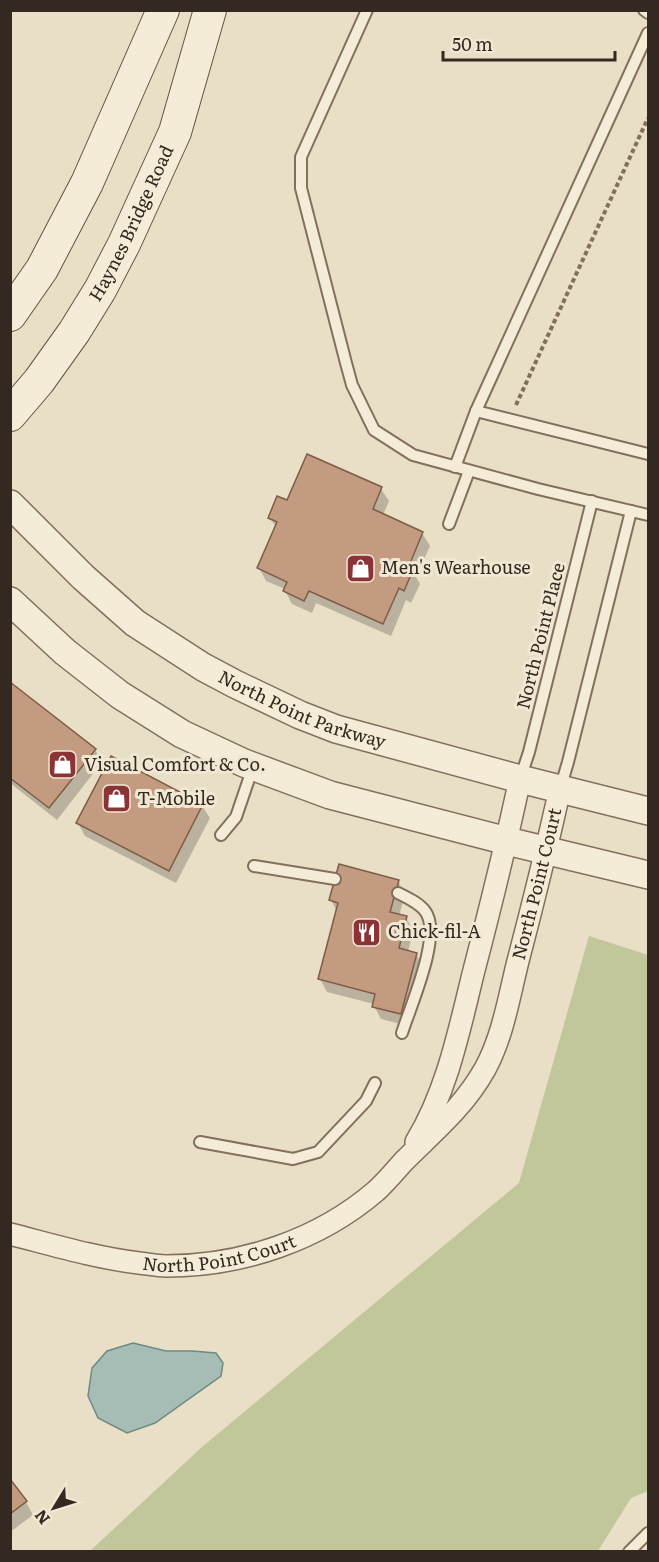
<svg xmlns="http://www.w3.org/2000/svg" width="659" height="1562" font-family="Literata,serif">
	<style>
		.green { fill: #c1c69b }
		.water { fill: #a6bdb6; stroke: #6e8a83; stroke-width: 1.5 }
		.shadow { fill: #0003 }
		.building { fill: #c39b80; stroke: #7e5c46; stroke-width: 1.5 }
		.lines { fill: none; stroke-linecap: round; stroke-linejoin: round }
		.service-casing { stroke: #82705d; stroke-width: 14 }
		.minor-casing { stroke: #82705d; stroke-width: 24 }
		.tertiary-casing { stroke: #82705d; stroke-width: 30 }
		.secondary-casing { stroke: #645241; stroke-width: 34 }
		.path { stroke: #82705d; stroke-width: 4; stroke-dasharray: 4.5 3; stroke-linecap: butt }
		.service { stroke: #f5ecd8; stroke-width: 10 }
		.minor { stroke: #f5ecd8; stroke-width: 21 }
		.tertiary { stroke: #f5ecd8; stroke-width: 27 }
		.secondary { stroke: #f5ecd8; stroke-width: 32 }
		.labels { text-anchor: middle; stroke-width: 6; stroke-linejoin: round; paint-order: stroke }
		.street-label { font-size: 18px; fill: #342920; stroke: #f1e8d4 }
		.poi-label { font-size: 18px; fill: #342920; stroke: #f1e8d4; text-anchor: start }
	</style>
	<rect width="100%" height="100%" fill="#e9dec6"/>
	<polygon class="green" points="589,936 648,955 648,1491 631,1498 598,1551 90,1551 202,1447 519,1183"/>
	<polygon class="water" points="133,1343 166,1351 192,1351 216,1353 223,1363 221,1376 155,1423 127,1433 98,1418 88,1396 92,1368 107,1351"/>
	<g class="shadow">
		<polygon points="381,489 389,501 383,515 422,533 430,546 416,577 420,584 411,603 406,600 391,636 316,603 312,613 292,604 285,591 285,589 266,581 259,568 276,528 270,517 287,502"/>
		<polygon points="10,684 95,750 102,762 57,820 10,783"/>
		<polygon points="111,758 202,806 210,818 176,883 85,836 78,823"/>
		<polygon points="398,881 405,894 399,916 406,918 413,930 408,952 416,954 423,967 408,1026 381,1019 374,1006 374,1004 327,992 320,979 337,912 331,900"/>
		<polygon points="10,1481 26,1502 33,1515 10,1532"/>
	</g>
	<g class="building">
		<polygon points="307,454 382,487 373,509 423,532 408,568 413,570 404,591 399,588 383,624 309,591 304,601 283,591 287,582 257,568 277,522 268,518 277,496 287,500"/>
		<polygon points="10,682 96,749 49,808 10,778"/>
		<polygon points="111,756 203,804 169,871 76,823"/>
		<polygon points="339,864 399,880 390,912 407,916 399,948 417,953 401,1014 372,1007 375,994 318,979 338,903 329,900"/>
		<polygon points="10,1479 27,1501 10,1514"/>
	</g>
	<g class="lines">
		<defs>
			<g id="service">
				<polyline points="367,10 301,157 301,188 346,363 352,385 374,430 413,455 538,489 648,515"/>
				<polyline points="644,10 648,13"/>
				<polyline points="476,411 648,454"/>
				<polyline points="455,467 476,411 648,33"/>
				<polyline points="449,524 469,471"/>
				<polyline points="520,779 529,752 592,501"/>
				<polyline points="560,789 568,762 631,511"/>
				<polyline points="221,835 236,817 253,767"/>
				<polyline points="254,866 335,879"/>
				<path d="M 398,893 C 408,898 419,903 425,911 C 443,934 410,1007 402,1033"/>
				<polyline points="200,1142 293,1159 318,1152 366,1101 375,1083"/>
				<polyline points="629,1552 648,1533"/>
			</g>
			<g id="minor">
				<path d="M 416,1142 C 447,1091 459,1031 473,974 C 490,909 506,844 520,779"/>
				<path id="s1" d="M 10,1234 C 53,1245 96,1258 139,1263 C 148,1264 157,1266 166,1266 C 242,1266 319,1240 376,1191 C 386,1182 395,1171 404,1161 C 434,1131 463,1108 485,1069 C 503,1036 509,997 518,961 C 533,904 547,847 560,789"/>
			</g>
			<g id="tertiary">
				<path id="s2" d="M 10,504 L 83,577 L 135,623 L 203,667 L 235,684 L 300,715 L 336,729 L 520,779 L 648,811"/>
				<polyline points="10,601 65,652 120,695 182,734 244,763 330,795 507,841 648,875"/>
			</g>
			<g id="secondary">
				<polyline points="10,315 42,269 87,183 163,10"/>
				<path id="s3" d="M 10,415 L 39,381 L 74,332 L 100,290 L 124,244 L 175,132 L 210,10"/>
			</g>
		</defs>
		<use href="#service" class="service-casing"/>
		<use href="#minor" class="minor-casing"/>
		<use href="#tertiary" class="tertiary-casing"/>
		<use href="#secondary" class="secondary-casing"/>
		<polyline class="path" points="516,405 648,118"/>
		<use href="#service" class="service"/>
		<use href="#minor" class="minor"/>
		<use href="#tertiary" class="tertiary"/>
		<use href="#secondary" class="secondary"/>
	</g>
	<defs>
		<symbol id="shop-square" viewBox="-11 -11 22 22"><rect x="-9" y="-9" width="18" height="18" rx="4" fill="#8a3436" stroke="#f1e8d4"/><path d="M-5-2.5h2.3a2.7 3.5 0 0 1 5.4 0H5L5.5 6h-11ZM-1.5-2.5h3a1.5 2.3 0 0 0-3 0Z" fill="#fff"/></symbol>
		<symbol id="restaurant-square" viewBox="-11 -11 22 22"><rect x="-9" y="-9" width="18" height="18" rx="4" fill="#8a3436" stroke="#f1e8d4"/><path d="M-5-6h1v4h1v-4h1v4h1v-4h1v5L-1.5 .5V6h-2V.5L-5-1ZM5-6V6H3V1.5H1.5Q1.5-4 5-6Z" fill="#fff"/></symbol>
	</defs>
	<g fill-rule="evenodd">
		<use href="#shop-square" x="344" y="552" width="33" height="33"/>
		<use href="#shop-square" x="46" y="748" width="33" height="33"/>
		<use href="#shop-square" x="100" y="782" width="33" height="33"/>
		<use href="#restaurant-square" x="350" y="916" width="33" height="33"/>
	</g>
	<g class="labels">
		<g class="street-label">
			<text dy="6" stroke="none"><textPath href="#s3" startOffset="228">Haynes Bridge Road</textPath></text>
			<text transform="translate(541 636) rotate(-76)" y="6">North Point Place</text>
			<text dy="6" stroke="none"><textPath href="#s2" startOffset="362">North Point Parkway</textPath></text>
			<text dy="6" stroke="none"><textPath href="#s1" startOffset="744">North Point Court</textPath></text>
			<text dy="6" stroke="none"><textPath href="#s1" startOffset="214">North Point Court</textPath></text>
		</g>
		<g class="poi-label">
			<text x="381" y="574">Men's Wearhouse</text>
			<text x="84" y="771">Visual Comfort &amp; Co.</text>
			<text x="137" y="805">T-Mobile</text>
			<text x="388" y="938">Chick-fil-A</text>
		</g>
	</g>
	<rect width="659" height="1562" fill="none" stroke="#342920" stroke-width="24"/>
	<g transform="translate(54 1508) rotate(232)" stroke="#f1e8d4" stroke-width="4.5" paint-order="stroke">
	<path d="M0-4.5L10 22L0 15L-10 22Z" fill="#342920"/>
	<text y="-9" font-size="16" font-weight="bold" text-anchor="middle" fill="#342920">N</text>
	</g>
	<path d="M443 51v9h172v-9" fill="none" stroke="#342920" stroke-width="3"/>
	<text x="452" y="51" font-size="18" fill="#342920" stroke="#f1e8d4" stroke-width="4.5" paint-order="stroke">50 m</text>
</svg>
